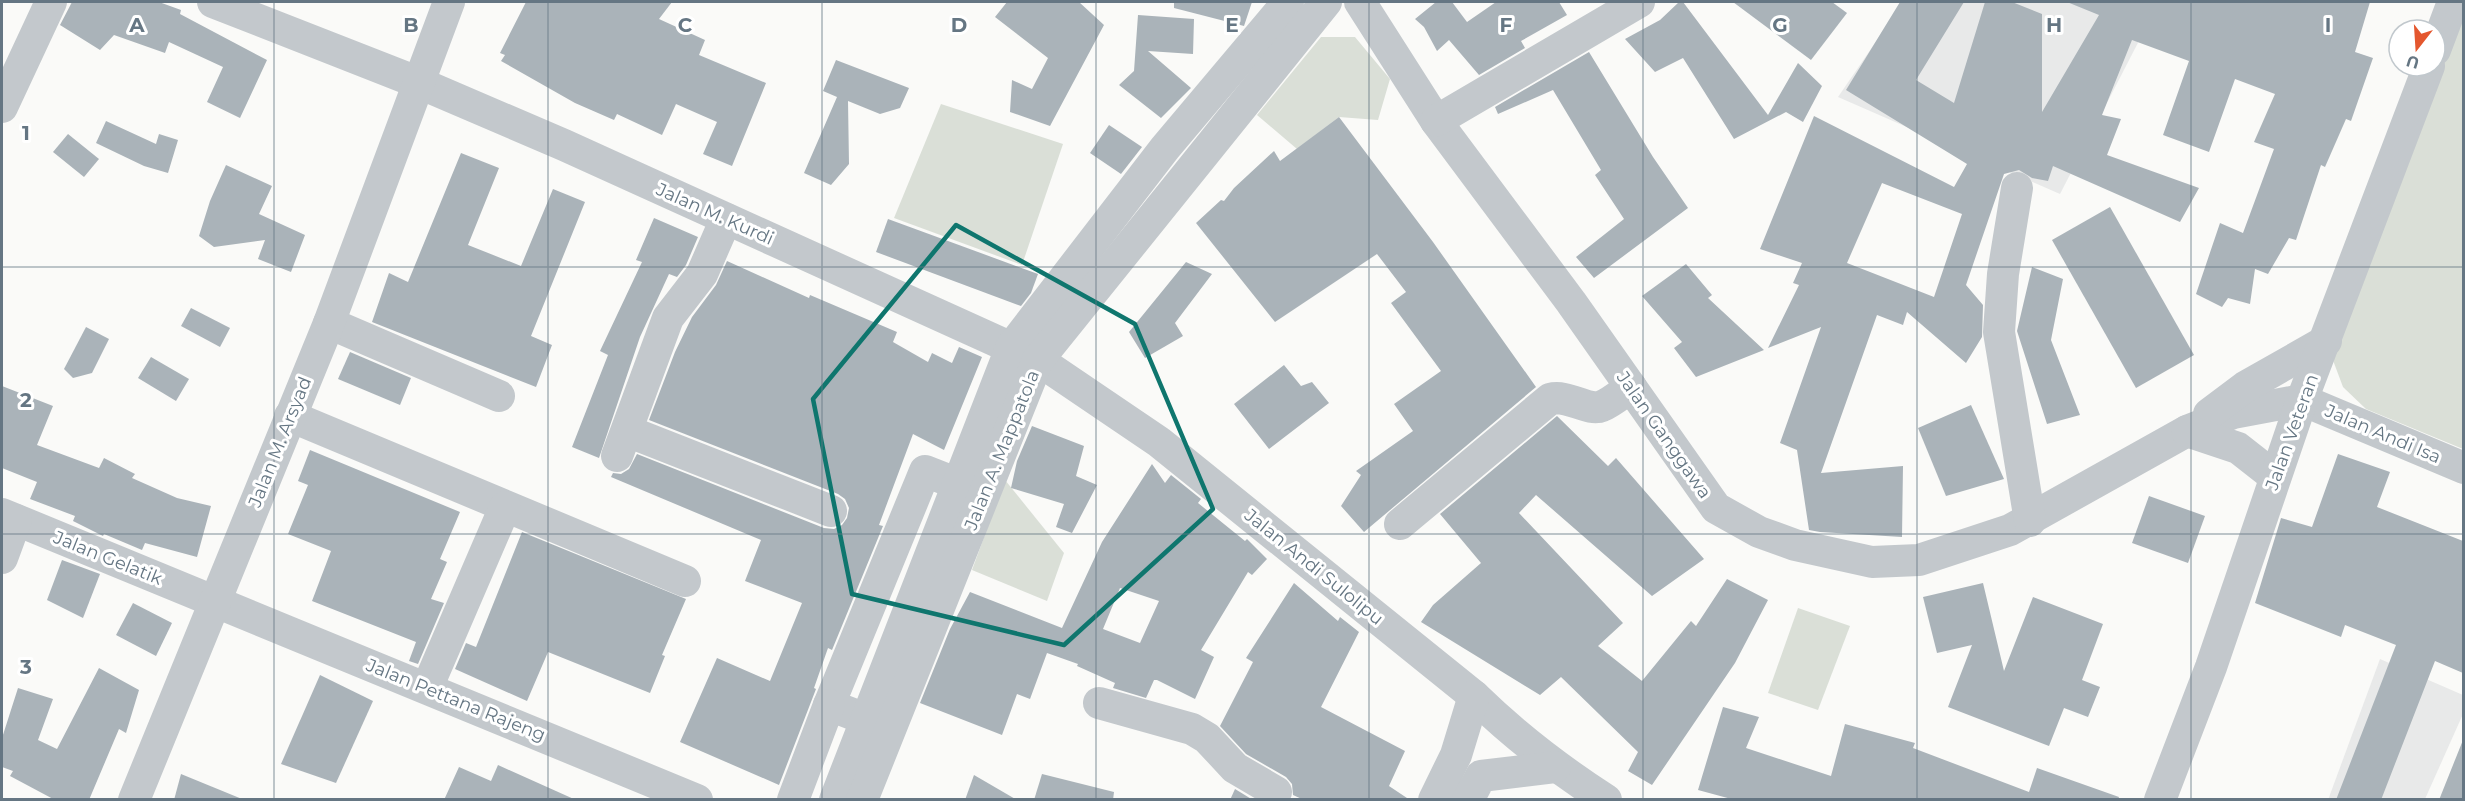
<svg xmlns="http://www.w3.org/2000/svg" width="2465" height="801" font-family="Montserrat,sans-serif">
	<style>
		.built { fill: #e8e9e9 }
		.green { fill: #dadfd7 }
		.building { fill: #aab3b9; fill-rule: evenodd }
		.lines { fill: none; stroke-linecap: round; stroke-linejoin: round }
		.minor { stroke: #c3c8cc; stroke-width: 32 }
		.marked { fill: none; stroke: #0f766e; stroke-width: 4.5; stroke-linejoin: round }
		.grid { fill: none; stroke: #657683; stroke-width: 1.5; stroke-opacity: 0.55 }
		.labels { text-anchor: middle; stroke-width: 6; stroke-linejoin: round; paint-order: stroke }
		.street-label { font-size: 18px; fill: #657683; stroke: #fff }
		.grid-label { font-size: 20px; text-anchor: middle; font-weight: bold; fill: #657683; stroke: #fff; stroke-width: 6; stroke-linejoin: round; paint-order: stroke }
	</style>
	<rect width="100%" height="100%" fill="#fafaf8"/>
	<g class="built">
		<polygon points="1903,2 2159,2 2060,194 1838,97"/>
		<polygon points="2380,659 2463,695 2463,714 2425,799 2328,800"/>
	</g>
	<g class="green">
		<polygon points="2463,2 2463,449 2366,409 2343,387 2331,355"/>
		<polygon points="1321,37 1355,37 1390,79 1378,120 1339,117 1297,149 1257,115"/>
		<polygon points="941,104 1063,144 1022,265 894,218"/>
		<polygon points="1005,480 1064,553 1047,601 972,570"/>
		<polygon points="1798,608 1850,626 1818,710 1768,693"/>
	</g>
	<g class="building">
		<polygon points="72,2 159,2 181,10 180,14 267,60 240,118 207,102 223,67 169,42 165,53 114,35 100,50 60,25"/>
		<polygon points="526,2 672,2 659,19 705,40 699,55 766,83 732,166 703,154 717,122 676,104 662,135 617,114 614,120 575,103 501,61 505,55 500,53"/>
		<polygon points="1007,2 1079,2 1104,25 1050,126 1010,112 1012,80 1032,89 1048,58 995,17"/>
		<polygon points="1174,2 1252,2 1244,26 1174,8"/>
		<polygon points="1436,2 1452,2 1467,22 1496,2 1559,2 1567,15 1521,41 1525,48 1479,75 1449,40 1437,51 1424,27 1415,19"/>
		<polygon points="1679,2 1683,2 1768,115 1798,63 1822,86 1803,122 1786,112 1734,139 1683,58 1655,72 1625,39 1660,20"/>
		<polygon points="1733,2 1832,2 1847,13 1811,60"/>
		<path d="M 1900,2 L 1964,2 L 1916,80 L 1954,103 L 1985,2 L 2012,2 L 2042,14 L 2042,112 L 2099,15 L 2067,2 L 2370,2 L 2355,52 L 2373,58 L 2351,121 L 2346,119 L 2325,167 L 2321,165 L 2296,240 L 2289,238 L 2268,274 L 2255,269 L 2250,304 L 2228,298 L 2222,307 L 2196,294 L 2220,223 L 2243,233 L 2274,149 L 2254,142 L 2275,94 L 2235,79 L 2209,152 L 2163,135 L 2189,61 L 2132,40 L 2102,115 L 2121,119 L 2107,155 L 2199,188 L 2180,222 L 2053,166 L 2048,181 L 2032,178 L 2019,170 L 2004,174 L 1966,285 L 1983,305 L 1982,337 L 1966,363 L 1907,312 L 1903,325 L 1877,315 L 1821,473 L 1903,466 L 1902,537 L 1820,532 L 1809,530 L 1797,450 L 1780,443 L 1821,327 L 1768,348 L 1799,285 L 1793,283 L 1802,263 L 1760,249 L 1814,116 L 1954,187 L 1967,164 L 1846,90 ZM 1882,183 L 1962,214 L 1934,297 L 1847,263 Z"/>
		<polygon points="1138,15 1194,19 1193,54 1148,51 1191,88 1161,118 1119,85 1134,71"/>
		<polygon points="1589,52 1653,157 1688,208 1594,278 1576,257 1624,219 1595,175 1601,170 1553,90 1498,114 1495,107"/>
		<polygon points="836,60 909,88 900,108 880,114 848,101 849,164 831,185 804,173 837,97 823,91"/>
		<polygon points="1339,117 1433,242 1536,387 1364,532 1341,506 1361,475 1356,471 1413,431 1394,404 1441,371 1391,303 1406,292 1377,254 1275,322 1196,223 1221,200 1224,201 1234,188 1274,151 1280,161"/>
		<polygon points="106,121 156,144 159,134 178,140 168,173 144,166 96,143"/>
		<polygon points="1109,125 1142,147 1121,174 1090,153"/>
		<polygon points="68,134 99,159 84,177 53,152"/>
		<polygon points="461,153 499,168 468,245 521,266 553,189 585,202 531,336 552,345 536,387 372,322 389,273 408,282"/>
		<polygon points="226,165 272,186 259,214 305,235 291,272 258,259 265,240 214,247 199,236 210,201"/>
		<polygon points="2110,207 2194,355 2136,388 2052,240"/>
		<polygon points="654,218 698,237 686,265 677,277 669,274 640,337 599,458 572,447 608,355 600,351 642,262 636,260"/>
		<polygon points="888,219 1038,274 1031,293 1021,306 876,252"/>
		<polygon points="727,261 809,298 810,295 897,332 893,342 928,362 932,353 952,363 959,347 982,357 944,450 913,434 879,525 883,526 832,650 828,648 814,688 816,689 779,785 680,742 717,658 770,681 802,603 745,581 761,540 611,477 613,473 621,474 629,469 637,454 824,528 834,529 842,525 847,518 849,508 845,499 838,494 649,420 675,352 692,317 716,285"/>
		<polygon points="1186,262 1212,274 1175,323 1183,336 1145,358 1129,332"/>
		<polygon points="1686,264 1712,295 1708,298 1764,350 1696,377 1674,348 1682,342 1642,296"/>
		<polygon points="2032,267 2063,279 2051,340 2080,415 2047,424 2017,331"/>
		<polygon points="191,308 230,328 220,347 181,326"/>
		<polygon points="86,327 109,339 92,373 73,378 64,369"/>
		<polygon points="350,352 411,378 400,405 338,379"/>
		<polygon points="151,357 189,379 176,401 138,378"/>
		<polygon points="1284,365 1301,386 1312,382 1329,403 1269,449 1234,404"/>
		<polygon points="2,386 53,406 37,445 99,468 104,458 135,474 132,478 177,498 211,506 197,557 145,543 142,550 104,534 103,536 73,521 75,516 30,499 37,482 2,468"/>
		<polygon points="1971,405 2004,479 1946,496 1918,428"/>
		<polygon points="1557,416 1608,466 1616,458 1704,559 1652,596 1536,495 1519,513 1623,623 1598,646 1642,681 1691,621 1696,626 1727,579 1768,600 1735,663 1652,785 1628,771 1638,752 1561,677 1540,695 1421,622 1433,605 1481,563 1440,514"/>
		<polygon points="1032,426 1084,446 1076,476 1097,485 1072,533 1056,527 1064,504 1011,488 1017,461"/>
		<polygon points="310,450 460,512 440,559 447,562 431,599 444,603 418,664 409,661 416,642 312,601 331,551 288,534 308,485 298,481"/>
		<polygon points="2338,454 2390,472 2377,507 2463,541 2463,673 2435,661 2381,800 2336,800 2396,645 2345,625 2341,637 2255,603 2281,518 2312,527"/>
		<path d="M 1152,464 L 1165,483 L 1171,475 L 1201,499 L 1198,503 L 1245,541 L 1247,539 L 1267,559 L 1252,575 L 1248,572 L 1201,650 L 1214,657 L 1195,699 L 1157,680 L 1154,680 L 1146,698 L 1113,688 L 1115,683 L 1077,666 L 1078,664 L 1047,653 L 1030,699 L 1017,694 L 1002,735 L 920,703 L 950,629 L 970,592 L 1062,628 L 1102,542 ZM 1120,588 L 1159,601 L 1140,643 L 1103,629 Z"/>
		<polygon points="2149,496 2205,516 2188,563 2132,543"/>
		<polygon points="522,532 686,599 662,655 665,656 650,693 548,652 527,701 455,669 466,643 476,647"/>
		<polygon points="62,560 100,574 83,618 47,600"/>
		<polygon points="1294,583 1338,621 1340,617 1359,632 1321,707 1405,751 1389,786 1410,800 1304,800 1293,795 1292,784 1286,777 1246,754 1220,726 1253,662 1246,658"/>
		<polygon points="1983,583 2004,671 2033,597 2103,624 2082,680 2100,687 2088,717 2064,708 2049,746 1948,707 1972,645 1937,653 1923,597"/>
		<polygon points="133,603 172,623 156,656 116,635"/>
		<polygon points="99,668 139,690 126,733 119,729 89,800 55,800 10,776 13,771 2,767 2,738 18,688 53,699 38,740 57,749"/>
		<polygon points="320,675 373,701 336,783 281,764"/>
		<polygon points="1723,707 1759,717 1746,748 1831,776 1845,724 1915,743 1913,748 2029,792 2037,768 2119,797 2118,800 1735,800 1698,790"/>
		<polygon points="2463,740 2463,800 2439,800"/>
		<polygon points="498,765 576,800 444,800 459,767 491,781"/>
		<polygon points="181,774 242,799 241,800 174,800"/>
		<polygon points="1042,774 1114,792 1113,800 1034,800"/>
		<polygon points="974,775 1017,800 965,800"/>
		<polygon points="1235,789 1253,800 1230,800"/>
	</g>
	<g class="lines">
		<g class="minor">
			<path d="M 213,2 L 417,82 L 564,145 L 1038,360 L 1159,442 L 1474,696 C 1515,736 1558,769 1606,800"/>
			<polyline points="1360,2 1436,121 1571,302 1716,508 1759,532 1795,545 1872,562 1919,560 2010,530 2187,431 2233,413 2302,400 2464,468"/>
			<polyline points="2435,50 2453,2"/>
			<polyline points="2,107 51,2"/>
			<polyline points="1436,121 1639,2"/>
			<polyline points="2017,188 2003,274 1999,332 2030,521"/>
			<polyline points="329,323 499,396"/>
			<polyline points="2209,414 2245,387 2326,341"/>
			<polyline points="290,416 685,581"/>
			<polyline points="627,431 831,511"/>
			<polyline points="2187,431 2238,448 2275,477"/>
			<polyline points="617,456 668,318 702,274 726,219"/>
			<polyline points="2,514 697,800"/>
			<path d="M 1400,524 L 1550,399 C 1568,394 1588,412 1602,406 C 1612,402 1622,393 1631,387"/>
			<polyline points="2,558 16,520"/>
			<polyline points="427,688 505,507"/>
			<polyline points="1099,703 1192,729 1207,738 1235,768 1276,792"/>
			<polyline points="884,726 829,705 925,471 976,491"/>
			<polyline points="134,800 329,323 449,2"/>
			<polyline points="793,800 829,705"/>
			<polyline points="835,800 1011,348 1165,148 1288,2"/>
			<polyline points="862,800 1038,360 1326,2"/>
			<polyline points="1434,800 1456,755 1474,696"/>
			<polyline points="1468,800 1481,776 1555,767"/>
			<polyline points="2160,800 2211,667 2302,400 2429,66"/>
		</g>
	</g>
	<path class="marked" d="M 956,225 L 1135,324 L 1213,509 L 1064,645 L 852,594 L 813,399 Z"/>
	<path class="grid" d="M 274,2 L 274,800M 548,2 L 548,800M 822,2 L 822,800M 1096,2 L 1096,800M 1369,2 L 1369,800M 1643,2 L 1643,800M 1917,2 L 1917,800M 2191,2 L 2191,800M 2,267 L 2464,267M 2,534 L 2464,534"/>
	<g class="labels">
		<g class="street-label">
			<text transform="translate(715 214) rotate(24)" y="6">Jalan M. Kurdi</text>
			<text transform="translate(2292 432) rotate(-70)" y="6">Jalan Veteran</text>
			<text transform="translate(2383 434) rotate(23)" y="6">Jalan Andi Isa</text>
			<text transform="translate(1664 435) rotate(55)" y="6">Jalan Ganggawa</text>
			<text transform="translate(280 442) rotate(-68)" y="6">Jalan M. Arsyad</text>
			<text transform="translate(1002 450) rotate(-68)" y="6">Jalan A. Mappatola</text>
			<text transform="translate(108 558) rotate(22)" y="6">Jalan Gelatik</text>
			<text transform="translate(1314 567) rotate(39)" y="6">Jalan Andi Sulolipu</text>
			<text transform="translate(456 700) rotate(22)" y="6">Jalan Pettana Rajeng</text>
		</g>
	</g>
	<g class="grid-label">
		<text x="137" y="32">A</text>
		<text x="411" y="32">B</text>
		<text x="685" y="32">C</text>
		<text x="959" y="32">D</text>
		<text x="1232" y="32">E</text>
		<text x="1506" y="32">F</text>
		<text x="1780" y="32">G</text>
		<text x="2054" y="32">H</text>
		<text x="2328" y="32">I</text>
		<text x="26" y="140">1</text>
		<text x="26" y="407">2</text>
		<text x="26" y="674">3</text>
	</g>
	<rect width="2465" height="801" fill="none" stroke="#657683" stroke-width="6"/>
	<g transform="translate(2417 48) rotate(197)"><circle r="28" fill="#ffffff" stroke="#c1c8cd" stroke-width="1.5"/>
	<path d="M0-4.5L10 22L0 15L-10 22Z" fill="#e4572e"/>
	<text y="-9" font-size="16" font-weight="bold" text-anchor="middle" fill="#657683">U</text>
	</g>
</svg>
